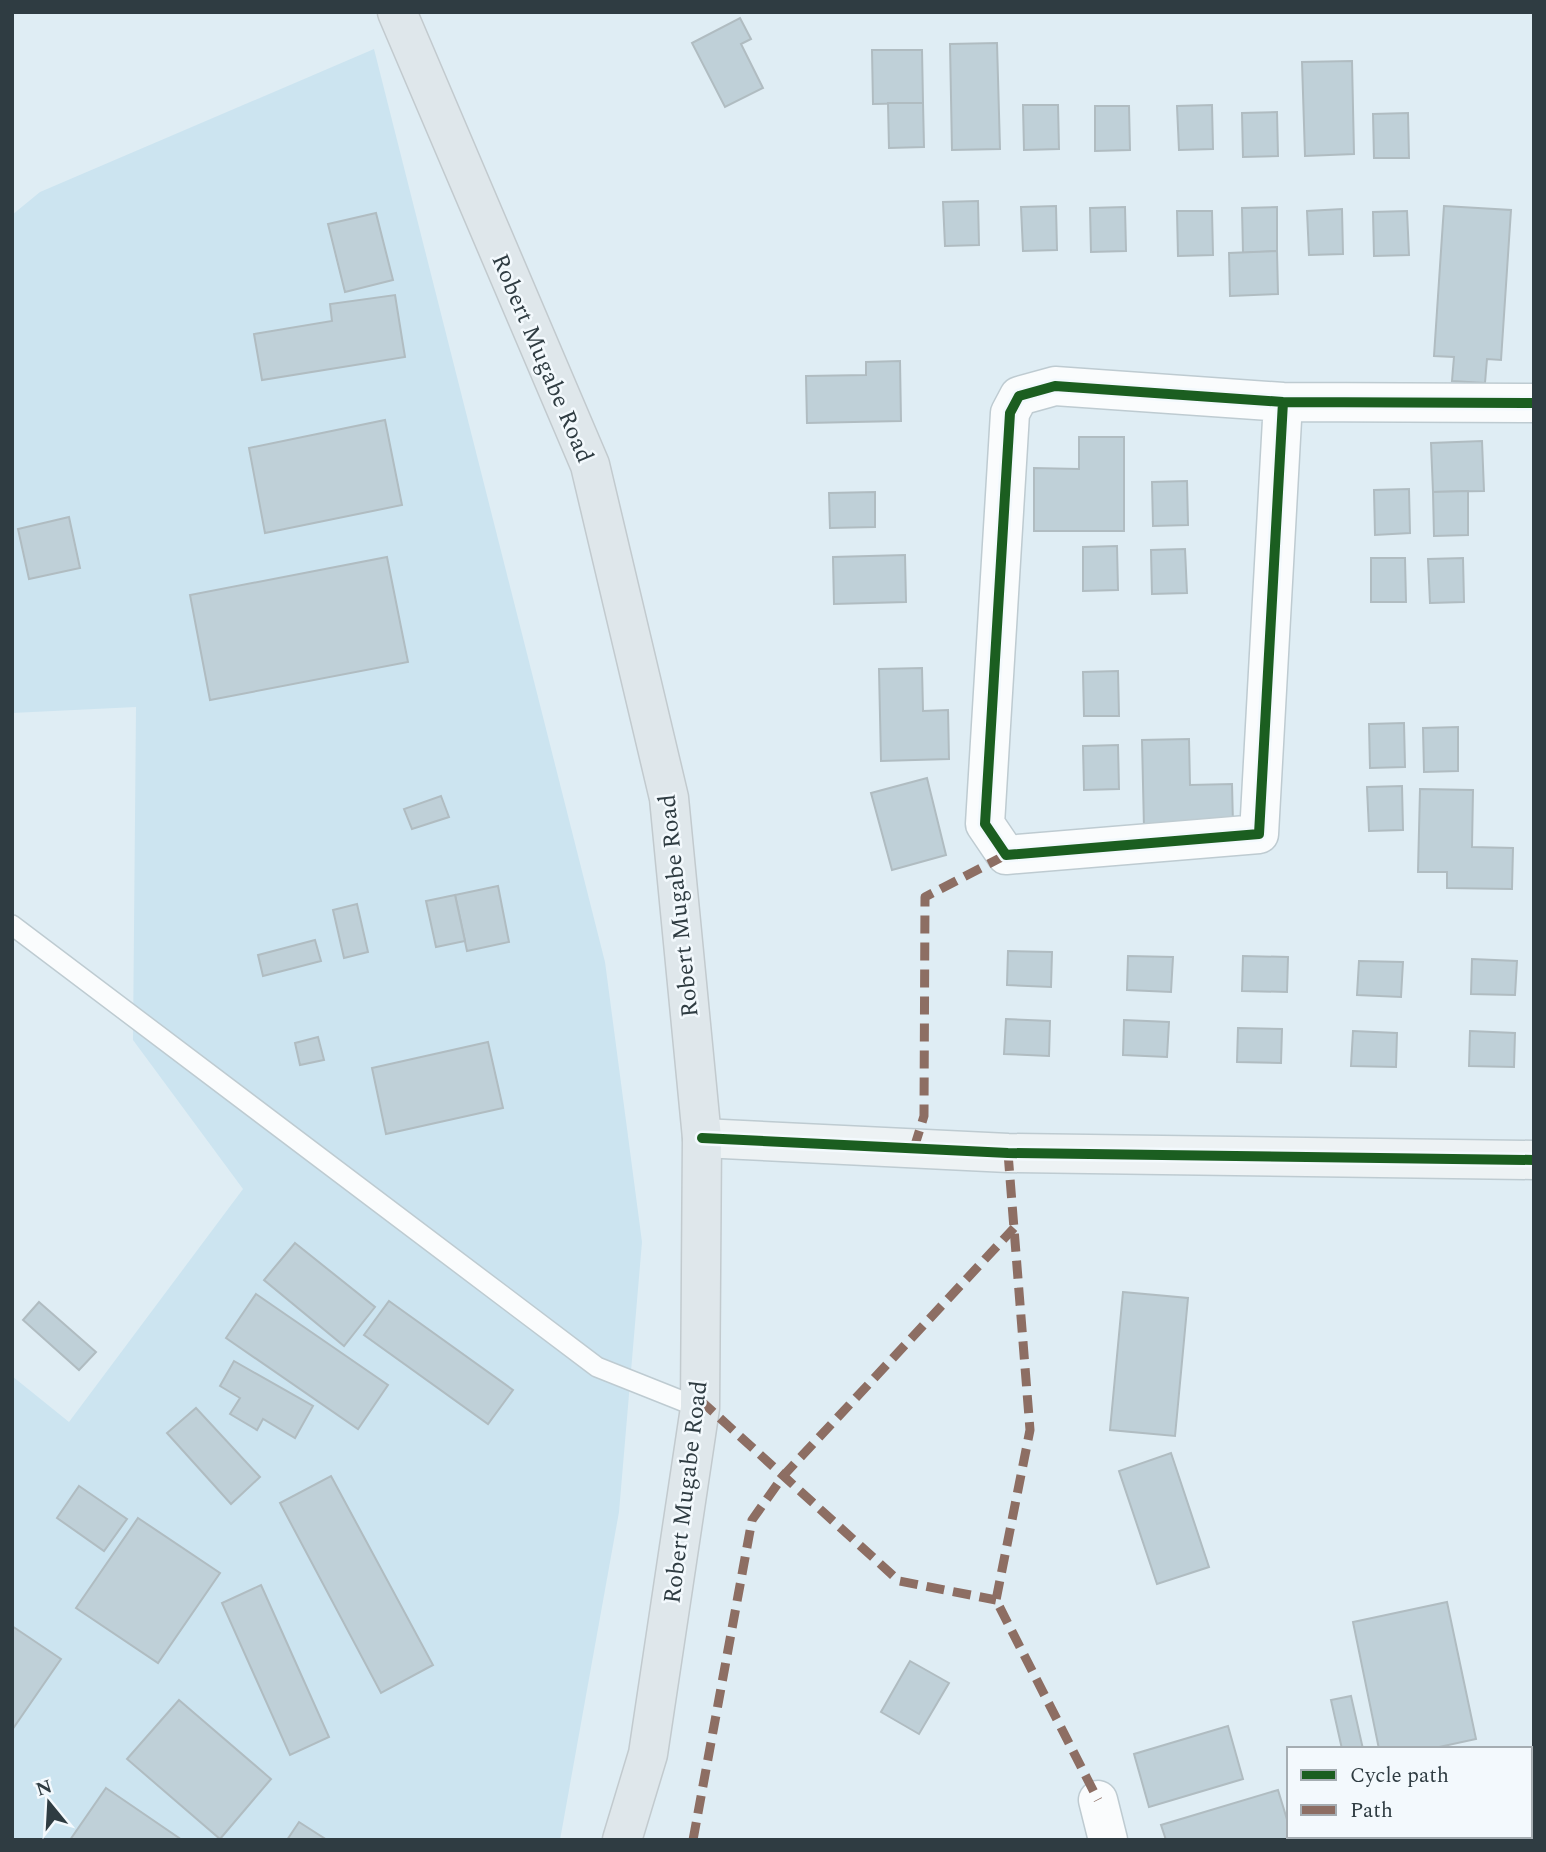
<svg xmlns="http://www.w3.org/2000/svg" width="1546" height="1852" font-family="Spectral,serif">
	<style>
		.built { fill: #cce4f0 }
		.building { fill: #bfd0d8; stroke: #b0bcc1; stroke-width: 2 }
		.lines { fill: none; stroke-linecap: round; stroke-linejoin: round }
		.lane-casing { stroke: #becbd1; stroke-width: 22 }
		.street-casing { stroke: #becbd1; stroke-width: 41 }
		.secondary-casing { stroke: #becbd1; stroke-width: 41 }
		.primary-casing { stroke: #c2cace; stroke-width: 41 }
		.lane { stroke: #fafcfd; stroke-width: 19 }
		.street { stroke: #fafcfd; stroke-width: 38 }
		.secondary { stroke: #edf2f4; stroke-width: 38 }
		.primary { stroke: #dfe7eb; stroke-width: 38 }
		.quiet { stroke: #8d6e63; stroke-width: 9; stroke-dasharray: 18 9; stroke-linecap: butt }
		.cycleway-casing { stroke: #f3f9fd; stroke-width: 15 }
		.cycleway { stroke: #1b5e20; stroke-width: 10 }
		.labels { text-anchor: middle; stroke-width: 5; stroke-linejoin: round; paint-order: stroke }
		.street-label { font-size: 24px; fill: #2f3c42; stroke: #f3f9fd }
	</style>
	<rect width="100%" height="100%" fill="#dfedf4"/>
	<polygon class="built" points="374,49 605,962 642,1242 619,1512 560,1840 12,1840 12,1376 69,1422 243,1189 133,1040 136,707 12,713 12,215 40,192"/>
	<g class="building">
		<polygon points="740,18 751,39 741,44 763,88 725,107 692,43"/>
		<polygon points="997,43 1000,149 952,150 950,44"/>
		<polygon points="872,50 922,50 923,103 873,104"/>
		<polygon points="1352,61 1354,154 1305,156 1302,62"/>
		<polygon points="888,103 923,103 924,147 889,148"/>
		<polygon points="1023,105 1058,105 1059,149 1024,150"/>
		<polygon points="1212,105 1213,149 1179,150 1177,106"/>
		<polygon points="1095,106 1129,106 1130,150 1095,151"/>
		<polygon points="1277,112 1278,156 1243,157 1242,113"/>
		<polygon points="1408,113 1409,158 1374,158 1373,114"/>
		<polygon points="978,201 979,245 945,246 943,202"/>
		<polygon points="1056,206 1057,250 1023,251 1021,207"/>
		<polygon points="1444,206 1511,210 1501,360 1487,359 1485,383 1452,381 1454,357 1434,356"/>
		<polygon points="1125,207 1126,251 1091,252 1090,208"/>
		<polygon points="1277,207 1277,251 1243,253 1242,208"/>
		<polygon points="1342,209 1343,254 1309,255 1307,211"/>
		<polygon points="1177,211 1212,211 1213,255 1178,256"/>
		<polygon points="1407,211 1409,255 1374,256 1373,212"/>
		<polygon points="376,213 393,280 345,292 328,224"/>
		<polygon points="1277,251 1278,294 1230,296 1229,253"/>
		<polygon points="395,295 405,357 262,380 254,334 332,321 330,304"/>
		<polygon points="900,361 901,421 807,423 806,376 866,375 866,362"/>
		<polygon points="385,420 402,505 265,533 249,448"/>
		<polygon points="1079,437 1124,437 1124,531 1034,531 1034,468 1079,469"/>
		<polygon points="1482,441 1484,491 1433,492 1431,443"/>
		<polygon points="1187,481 1188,525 1153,526 1152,482"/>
		<polygon points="1409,489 1410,533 1375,535 1374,490"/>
		<polygon points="1468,491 1468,535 1434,536 1433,492"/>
		<polygon points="875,492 875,527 830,528 829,493"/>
		<polygon points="69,517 80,568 29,579 18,529"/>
		<polygon points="1117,546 1118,590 1083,591 1083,547"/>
		<polygon points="1185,549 1187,593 1152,594 1151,550"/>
		<polygon points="905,555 906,602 834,604 833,557"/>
		<polygon points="387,557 408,662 210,700 190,595"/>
		<polygon points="1371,558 1405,558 1406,602 1371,602"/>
		<polygon points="1463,558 1464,602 1430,603 1428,559"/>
		<polygon points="922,668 923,711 948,710 949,759 881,761 879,669"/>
		<polygon points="1118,671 1119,716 1084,716 1083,672"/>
		<polygon points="1404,723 1405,767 1370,768 1369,724"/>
		<polygon points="1458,727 1458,771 1424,772 1423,728"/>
		<polygon points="1189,739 1190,785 1232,784 1233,825 1144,828 1142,740"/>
		<polygon points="1118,745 1119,789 1084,790 1083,746"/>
		<polygon points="927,778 946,855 892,870 871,793"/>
		<polygon points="1402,786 1403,830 1369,831 1367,787"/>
		<polygon points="1420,789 1473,790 1472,847 1513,848 1512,889 1447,888 1447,872 1418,872"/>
		<polygon points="441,796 449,817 412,829 404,809"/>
		<polygon points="498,886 509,942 467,951 455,895"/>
		<polygon points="455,895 465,941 436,947 426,901"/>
		<polygon points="357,904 368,952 344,958 333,910"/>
		<polygon points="315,940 321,961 263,976 258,955"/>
		<polygon points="1008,951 1052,952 1051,987 1007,985"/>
		<polygon points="1128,956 1173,957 1171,992 1127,990"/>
		<polygon points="1243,956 1288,957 1287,992 1242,991"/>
		<polygon points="1472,959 1517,961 1515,995 1471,994"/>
		<polygon points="1359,961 1403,962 1401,997 1357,995"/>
		<polygon points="1006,1019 1050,1021 1049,1056 1004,1054"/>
		<polygon points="1124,1020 1169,1022 1167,1057 1123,1055"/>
		<polygon points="1238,1028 1282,1029 1281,1063 1237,1062"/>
		<polygon points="1353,1031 1397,1033 1396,1067 1351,1066"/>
		<polygon points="1470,1031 1515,1033 1514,1067 1469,1066"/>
		<polygon points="318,1037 324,1060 300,1065 295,1043"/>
		<polygon points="488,1042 503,1108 386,1134 372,1068"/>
		<polygon points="295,1243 375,1307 344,1346 264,1280"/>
		<polygon points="1123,1292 1188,1298 1175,1436 1110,1430"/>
		<polygon points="256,1294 388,1385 358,1429 226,1338"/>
		<polygon points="389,1301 513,1390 488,1424 364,1335"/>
		<polygon points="39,1302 96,1352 79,1370 23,1320"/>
		<polygon points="234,1361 313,1406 295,1438 263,1419 257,1430 230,1414 240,1398 220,1386"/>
		<polygon points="196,1408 260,1477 231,1504 167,1433"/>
		<polygon points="1171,1453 1209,1567 1157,1584 1119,1471"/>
		<polygon points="331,1476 433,1665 381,1693 280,1503"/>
		<polygon points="79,1486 127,1519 104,1551 57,1518"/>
		<polygon points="138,1518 220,1573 158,1663 76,1608"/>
		<polygon points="261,1585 329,1737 290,1755 222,1603"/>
		<polygon points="1447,1602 1476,1739 1430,1749 1379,1749 1353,1622"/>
		<polygon points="12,1626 61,1659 12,1730"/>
		<polygon points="910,1661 949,1683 919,1734 881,1712"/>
		<polygon points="1351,1696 1363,1749 1342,1749 1331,1700"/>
		<polygon points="179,1700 271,1779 220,1839 127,1759"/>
		<polygon points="1228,1726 1243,1779 1149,1807 1134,1754"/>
		<polygon points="106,1788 182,1840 70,1840"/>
		<polygon points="1278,1790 1289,1826 1289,1836 1292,1836 1293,1840 1166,1840 1161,1825"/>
		<polygon points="299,1822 327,1840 287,1840"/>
	</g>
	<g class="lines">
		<defs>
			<polyline id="lane" points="12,925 597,1367 700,1408"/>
			<g id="street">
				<polyline points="1283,402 1259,834 1006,855 985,824 1010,413 1019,396 1055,386 1283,402 1534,403"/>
				<polyline points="1098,1800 1108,1840"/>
			</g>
			<polyline id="secondary" points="702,1138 1008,1153 1534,1160"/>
			<polyline id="primary" points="397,12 590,465 669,798 702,1138 700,1408 648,1754 622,1840"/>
		</defs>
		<use href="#lane" class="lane-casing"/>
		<use href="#street" class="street-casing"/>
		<use href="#secondary" class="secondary-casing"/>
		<use href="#primary" class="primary-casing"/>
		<use href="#lane" class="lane"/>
		<use href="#street" class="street"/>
		<use href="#secondary" class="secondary"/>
		<use href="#primary" class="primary"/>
		<g class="quiet">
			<polyline points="914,1148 924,1116 925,897 1006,855"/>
			<polyline points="1008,1153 1030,1430 996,1600 1098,1800"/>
			<polyline points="700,1400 899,1581 996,1600"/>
			<polyline points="693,1840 752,1520 784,1475 1014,1228"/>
		</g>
		<defs>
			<g id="cycleway">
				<polyline points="1283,402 1259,834 1006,855 985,824 1010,413 1019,396 1055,386 1283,402 1534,403"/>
				<polyline points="702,1138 1008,1153 1534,1160"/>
			</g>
		</defs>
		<use href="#cycleway" class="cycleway-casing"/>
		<use href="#cycleway" class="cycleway"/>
	</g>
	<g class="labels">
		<g class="street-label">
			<text transform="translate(543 358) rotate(67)" y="8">Robert Mugabe Road</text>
			<text transform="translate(678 906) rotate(-96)" y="8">Robert Mugabe Road</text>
			<text transform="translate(685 1492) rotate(-83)" y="8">Robert Mugabe Road</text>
		</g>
	</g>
	<rect width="1546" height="1852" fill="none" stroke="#2f3c42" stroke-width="28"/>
	<rect x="1287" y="1747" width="245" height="91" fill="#f3f9fd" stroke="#a5adb2" stroke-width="2"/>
	<rect x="1301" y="1770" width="35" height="10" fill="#1b5e20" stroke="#a5adb2" stroke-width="2"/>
	<text x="1350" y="1782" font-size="21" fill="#2f3c42">Cycle path</text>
	<rect x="1301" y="1805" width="35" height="10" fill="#8d6e63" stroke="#a5adb2" stroke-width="2"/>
	<text x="1350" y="1817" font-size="21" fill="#2f3c42">Path</text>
	<g transform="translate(49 1803) rotate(342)" stroke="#f3f9fd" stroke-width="5" paint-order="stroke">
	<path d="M0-5L12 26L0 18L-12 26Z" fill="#2f3c42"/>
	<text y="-10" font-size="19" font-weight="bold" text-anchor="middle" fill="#2f3c42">N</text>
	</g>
</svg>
